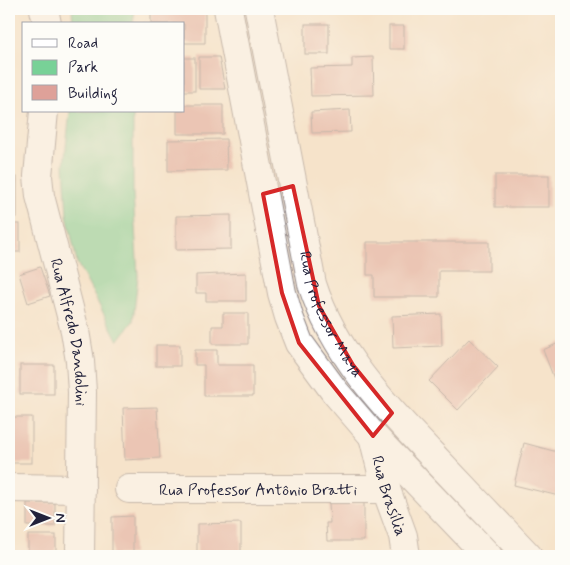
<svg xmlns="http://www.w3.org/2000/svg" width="570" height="565" font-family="Mynerve,sans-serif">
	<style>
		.green { fill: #78d197; stroke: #4d7a69 }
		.building { fill: #dea199 }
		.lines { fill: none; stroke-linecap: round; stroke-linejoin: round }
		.minor-casing { stroke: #8c8283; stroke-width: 30 }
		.major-casing { stroke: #8c8283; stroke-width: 30 }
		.minor { stroke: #fff; stroke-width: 28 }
		.major { stroke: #fff; stroke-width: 28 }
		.marked { fill: none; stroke: #d62828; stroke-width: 4; stroke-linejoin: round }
		.labels { text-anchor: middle; stroke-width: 4; stroke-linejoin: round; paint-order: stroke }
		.street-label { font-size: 16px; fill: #22223b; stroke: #fdfcf7 }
	</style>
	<rect width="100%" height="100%" fill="#fdfcf7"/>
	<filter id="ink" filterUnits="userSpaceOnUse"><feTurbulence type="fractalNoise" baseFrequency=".02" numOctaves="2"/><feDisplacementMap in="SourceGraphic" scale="10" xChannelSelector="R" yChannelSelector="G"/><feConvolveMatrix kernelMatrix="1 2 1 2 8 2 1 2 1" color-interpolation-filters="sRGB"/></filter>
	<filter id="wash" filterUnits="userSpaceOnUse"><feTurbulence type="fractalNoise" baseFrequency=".0096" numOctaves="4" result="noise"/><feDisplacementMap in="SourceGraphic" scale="20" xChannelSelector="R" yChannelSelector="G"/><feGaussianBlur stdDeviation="1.12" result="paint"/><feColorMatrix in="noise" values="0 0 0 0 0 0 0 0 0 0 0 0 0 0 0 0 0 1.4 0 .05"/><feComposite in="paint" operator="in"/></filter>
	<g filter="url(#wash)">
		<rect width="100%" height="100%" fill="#f6e3cb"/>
		<g class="green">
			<polygon points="72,9 135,9 133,24 73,24"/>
			<polygon points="70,111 133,111 133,193 138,276 133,321 118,341 77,263 67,215 64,165"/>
		</g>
		<g id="blocks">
			<g class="building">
				<polygon points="151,9 205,9 205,43 184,43 184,24 151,24"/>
				<rect x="305" y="24" width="24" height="30"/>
				<rect x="389" y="26" width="15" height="23"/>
				<polygon points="199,57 219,57 225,89 199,89"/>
				<polygon points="373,57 374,95 311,96 310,68 352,67 352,58"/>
				<rect x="184" y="58" width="11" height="33"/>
				<polygon points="184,105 223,105 223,134 177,134 177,111 184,111"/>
				<polygon points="350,110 351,132 312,133 311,112"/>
				<polygon points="226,139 227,170 168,171 168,140"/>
				<rect x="495" y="175" width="54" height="32"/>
				<rect x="9" y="177" width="8" height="40"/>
				<polygon points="231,215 231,249 176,250 176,216"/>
				<rect x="9" y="224" width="11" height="28"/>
				<polygon points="367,242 489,242 489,271 439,271 439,297 374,297 374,275 367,275"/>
				<polygon points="40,267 50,296 28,303 19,274"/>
				<polygon points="246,273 246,301 206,301 206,293 196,293 196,275"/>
				<polygon points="223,313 248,313 248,344 212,344 212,326 223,326"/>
				<polygon points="441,314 442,346 393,348 392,316"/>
				<polygon points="469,339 498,367 458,410 429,381"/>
				<polygon points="561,342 561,388 558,389 543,350"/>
				<rect x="156" y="345" width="24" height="21"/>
				<polygon points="195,350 217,350 217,365 253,365 253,396 204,396 204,365 195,365"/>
				<rect x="20" y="365" width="34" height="29"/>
				<polygon points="157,407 160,458 125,460 123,408"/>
				<rect x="9" y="417" width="23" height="46"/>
				<polygon points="524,443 561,453 561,487 559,496 514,485"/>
				<rect x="27" y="503" width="28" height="23"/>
				<polygon points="329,503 364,503 364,541 327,541 326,523 330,523"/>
				<polygon points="133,516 133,554 112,555 112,517"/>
				<polygon points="241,523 241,556 197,556 197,524"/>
				<rect x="28" y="535" width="28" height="21"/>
			</g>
		</g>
	</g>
	<g filter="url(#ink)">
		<use href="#blocks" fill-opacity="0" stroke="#8c8283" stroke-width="1"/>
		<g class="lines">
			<defs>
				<g id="minor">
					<polyline points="44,9 47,24"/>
					<path id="s1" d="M 44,111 L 38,176 L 40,196 L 75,331 L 80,361 L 82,392 L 80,556"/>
					<path id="s2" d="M 373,436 L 386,489 L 403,536 L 406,556"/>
					<polyline points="9,488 81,489"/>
					<path id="s3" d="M 129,489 L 386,489"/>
				</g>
				<g id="major">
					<polyline points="228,9 282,293 289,317 299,343 335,392 373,436 488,556"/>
					<path id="s4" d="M 259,9 L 312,284 C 334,353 382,403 431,454 C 463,488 496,522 528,556"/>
				</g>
			</defs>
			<use href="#minor" class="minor-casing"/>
			<use href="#major" class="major-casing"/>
			<use href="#minor" class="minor"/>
			<use href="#major" class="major"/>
		</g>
	</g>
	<path d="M0 0H570V565H0ZM 293,186 L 319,306 L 353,365 L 392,413 L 373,436 L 299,343 L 282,293 L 263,194 Z" fill="#f6e3cb" fill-opacity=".55" fill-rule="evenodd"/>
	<path class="marked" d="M 293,186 L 319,306 L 353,365 L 392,413 L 373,436 L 299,343 L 282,293 L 263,194 Z"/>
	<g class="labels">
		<g class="street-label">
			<text dy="6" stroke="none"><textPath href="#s4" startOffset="315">Rua Professor Maya</textPath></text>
			<text dy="6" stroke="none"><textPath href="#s1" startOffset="225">Rua Alfredo Dandolini</textPath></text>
			<text dy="6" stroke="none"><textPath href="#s3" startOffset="129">Rua Professor Antônio Bratti</textPath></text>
			<text dy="6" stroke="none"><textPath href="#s2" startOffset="62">Rua Brasília</textPath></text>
		</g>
	</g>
	<rect width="570" height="565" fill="none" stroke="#fdfcf7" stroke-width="30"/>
	<rect x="22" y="22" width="162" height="90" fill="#fdfcf7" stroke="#a5a5ac"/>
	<rect x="32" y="39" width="25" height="8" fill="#ffffff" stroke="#a5a5ac"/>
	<text x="68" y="48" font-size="15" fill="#22223b">Road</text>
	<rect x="32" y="60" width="25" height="15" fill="#78d197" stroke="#a5a5ac"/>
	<text x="68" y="72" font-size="15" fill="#22223b">Park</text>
	<rect x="32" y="85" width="25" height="15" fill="#dea199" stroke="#a5a5ac"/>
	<text x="68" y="98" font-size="15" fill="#22223b">Building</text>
	<g transform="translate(48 518) rotate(90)" stroke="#fdfcf7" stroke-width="4" paint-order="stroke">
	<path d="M0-4L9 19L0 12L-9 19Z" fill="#22223b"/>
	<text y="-8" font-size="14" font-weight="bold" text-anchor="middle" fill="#22223b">N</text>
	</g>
</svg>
